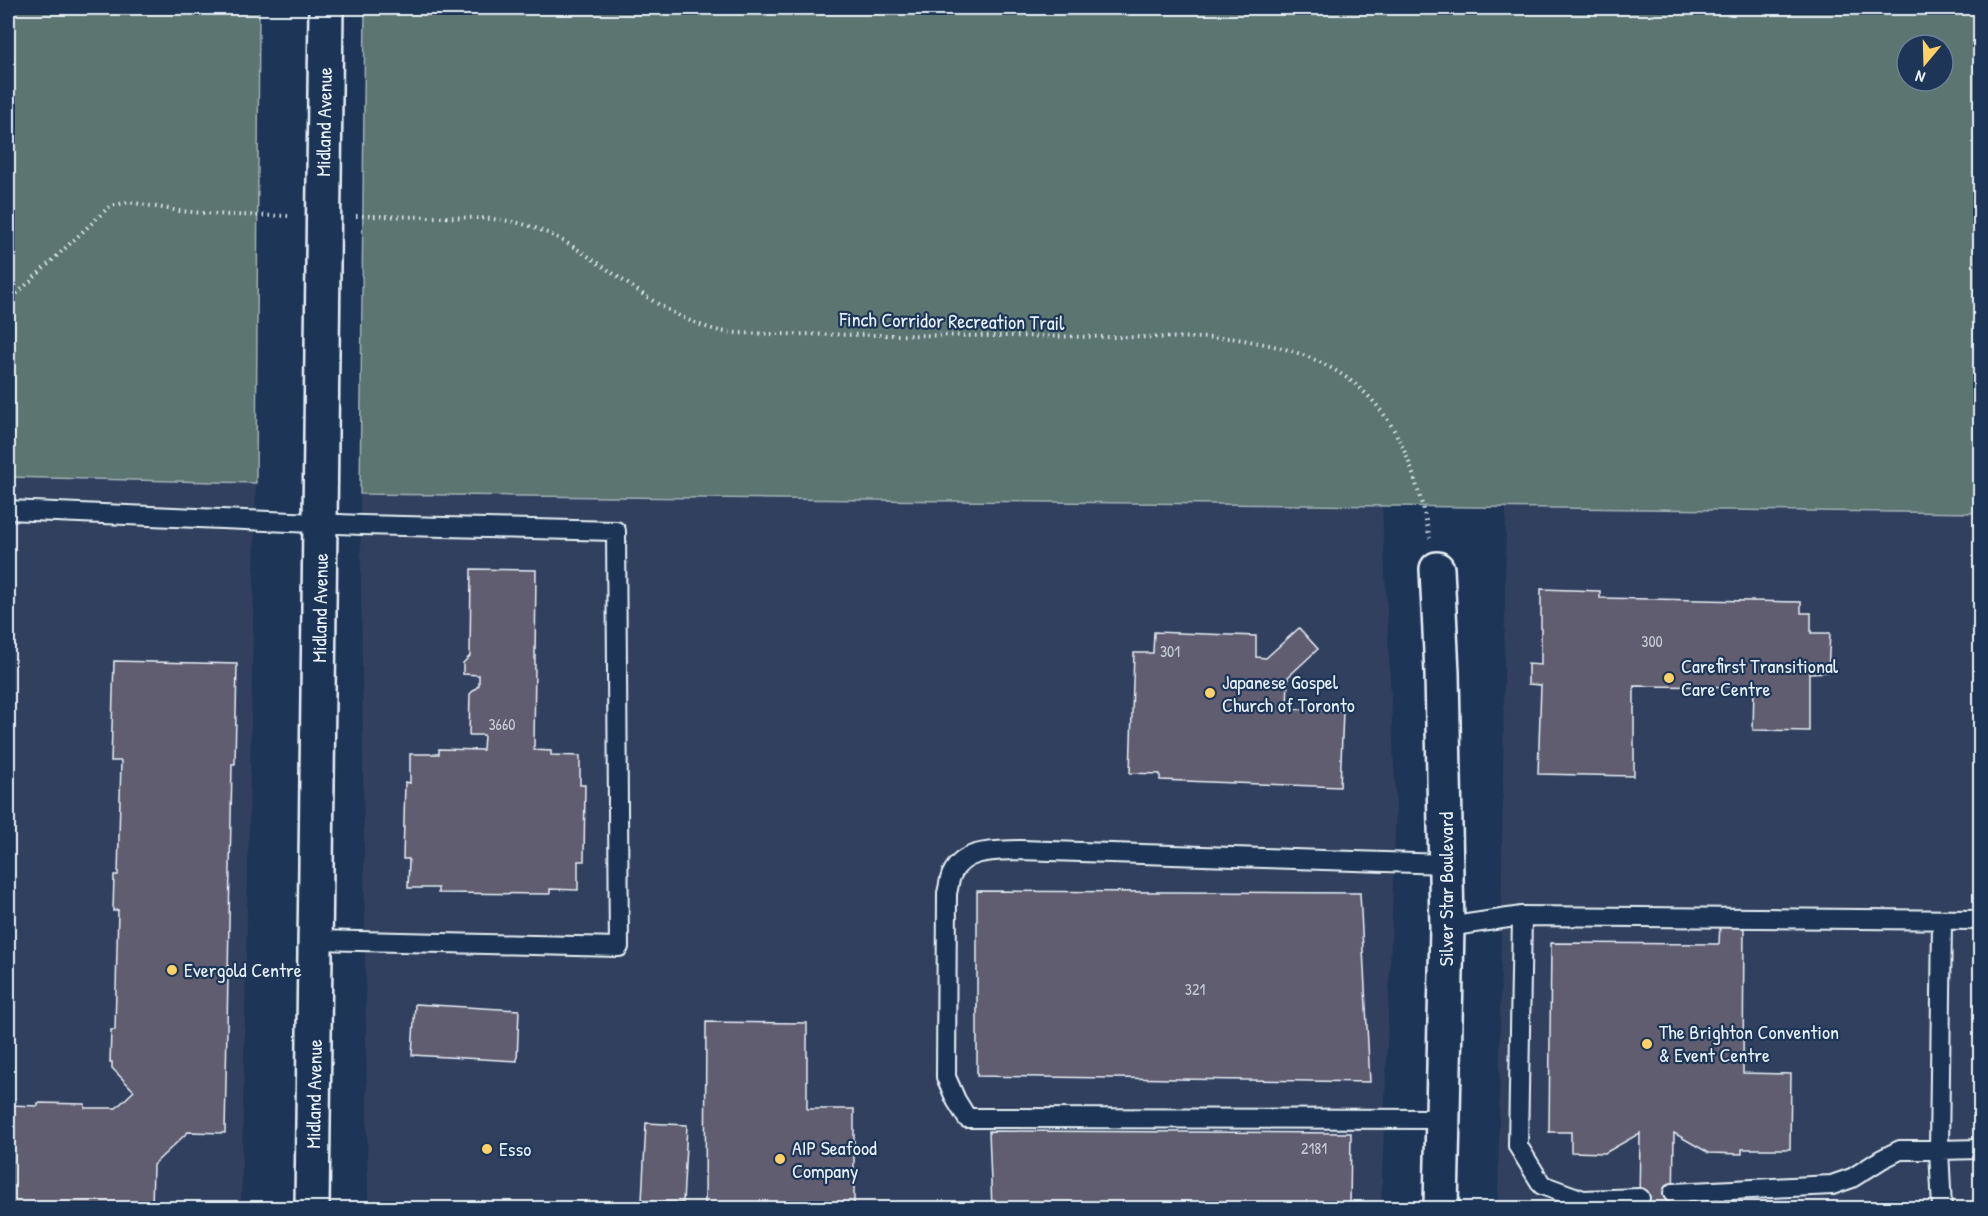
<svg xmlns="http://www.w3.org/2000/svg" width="1988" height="1216" font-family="'Patrick Hand',sans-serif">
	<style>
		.built { fill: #31415e }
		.green { fill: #5b7471; stroke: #a2b2b4; stroke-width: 1.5; fill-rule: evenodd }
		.building { fill: #615d70; stroke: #e8f1f8; stroke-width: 1.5 }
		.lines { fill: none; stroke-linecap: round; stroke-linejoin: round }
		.service-casing { stroke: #e8f1f8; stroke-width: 22 }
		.minor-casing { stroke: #e8f1f8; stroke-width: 38 }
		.secondary-casing { stroke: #e8f1f8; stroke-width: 38 }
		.path { stroke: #e8f1f8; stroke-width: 4; stroke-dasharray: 1.5 4.5; stroke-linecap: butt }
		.service { stroke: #1d3557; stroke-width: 18 }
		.minor { stroke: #1d3557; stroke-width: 33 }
		.secondary { stroke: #1d3557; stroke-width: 33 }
		.poi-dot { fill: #ffd166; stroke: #1d3557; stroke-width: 2 }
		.labels { text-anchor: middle; stroke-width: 4.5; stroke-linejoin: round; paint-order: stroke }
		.number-label { font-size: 16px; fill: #c6ccd6 }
		.street-label { font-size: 20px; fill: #e8f1f8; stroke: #1d3557 }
		.poi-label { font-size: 20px; fill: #e8f1f8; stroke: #1d3557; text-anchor: start }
	</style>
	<rect width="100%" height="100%" fill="#1d3557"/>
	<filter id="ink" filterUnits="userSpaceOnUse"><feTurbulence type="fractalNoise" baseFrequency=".0167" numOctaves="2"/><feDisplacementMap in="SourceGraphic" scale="12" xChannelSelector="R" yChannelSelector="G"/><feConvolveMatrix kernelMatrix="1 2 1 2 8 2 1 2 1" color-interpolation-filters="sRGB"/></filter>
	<g filter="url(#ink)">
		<g class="built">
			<polygon points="8,477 256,483 241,1208 8,1208"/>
			<polygon points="360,494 1382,506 1396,806 1381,1208 368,1208"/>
			<polygon points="1506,507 1980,513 1980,1208 1498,1208"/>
		</g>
		<g class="green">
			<polygon points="8,8 259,8 256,483 8,477"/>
			<path d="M 365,8 L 1980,8 L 1980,513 L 360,494 ZM 1907,45 L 1943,45 L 1943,81 L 1907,81 Z"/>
		</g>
		<g class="building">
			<polygon points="471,569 536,570 534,750 551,751 551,755 580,756 580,785 585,785 584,861 578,861 578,890 550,889 550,894 438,893 438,888 408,888 409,859 403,859 405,782 410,783 410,754 439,754 439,749 483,750 484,735 469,735 470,694 479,685 479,675 463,674 463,663 470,656"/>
			<polygon points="1541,589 1600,591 1600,598 1801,602 1801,613 1811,613 1811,633 1830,633 1828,672 1809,673 1809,731 1753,730 1754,687 1634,686 1634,776 1538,774 1541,685 1528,684 1528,664 1541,665"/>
			<polygon points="1299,628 1318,649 1288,677 1287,709 1343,711 1340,787 1160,780 1160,774 1130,773 1134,653 1153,653 1154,632 1256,636 1256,657 1266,658"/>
			<polygon points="114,661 237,664 235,764 232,764 225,1133 188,1132 153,1165 152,1208 8,1208 8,1105 38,1106 38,1103 85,1104 85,1108 116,1108 134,1091 112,1068 112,1062 110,1062 111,1030 115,1030 118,910 113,911 114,875 118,875 121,761 111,761"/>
			<polygon points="977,891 1360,893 1370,1082 977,1076"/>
			<polygon points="1720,923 1744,923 1743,1073 1791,1074 1790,1149 1742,1149 1742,1154 1709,1153 1674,1133 1673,1208 1639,1208 1640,1133 1605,1153 1571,1152 1571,1132 1549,1132 1551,943 1719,944"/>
			<polygon points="415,1004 519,1010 517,1061 412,1055"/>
			<polygon points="706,1022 807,1023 807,1109 854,1109 854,1208 705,1208"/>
			<polygon points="646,1123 687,1125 683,1203 642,1201"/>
			<polygon points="989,1131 1351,1133 1350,1208 992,1208"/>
		</g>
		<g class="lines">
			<defs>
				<g id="service">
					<polyline points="8,510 362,525 616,531 619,947 316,940"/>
					<polyline points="1522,916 1518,1146 1542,1185 1583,1200 1640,1198"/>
					<polyline points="1447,927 1522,916 1980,920"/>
					<path d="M 1443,1119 L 967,1118 L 956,1100 L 946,1077 L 947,893 C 949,887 949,879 952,874 C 964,848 996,851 1020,850 L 1446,864"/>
					<polyline points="1673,1193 1832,1185 1852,1178 1882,1159 1900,1150 1939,1150 1942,920"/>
					<polyline points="1942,1208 1939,1150 1980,1149"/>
				</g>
				<polyline id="minor" points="1437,569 1442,673 1447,927 1441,1208"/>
				<polyline id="secondary" points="312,1208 326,8"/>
			</defs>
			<use href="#service" class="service-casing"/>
			<use href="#minor" class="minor-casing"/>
			<use href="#secondary" class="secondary-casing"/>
			<g class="path">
				<path d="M 356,216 C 385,216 414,217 443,217 C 474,218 508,217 538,229 C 603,255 650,314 720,331 C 736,334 754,333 770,334 L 1232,338 C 1253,342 1275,345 1295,352 C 1389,385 1410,449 1430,538"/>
				<polyline points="8,302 110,206 129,202 179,211 229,215 292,216"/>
			</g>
			<use href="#service" class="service"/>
			<use href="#minor" class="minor"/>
			<use href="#secondary" class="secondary"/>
		</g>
	</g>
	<g class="poi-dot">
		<circle cx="1669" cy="678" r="6"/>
		<circle cx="1210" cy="693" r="6"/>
		<circle cx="172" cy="970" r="6"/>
		<circle cx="1647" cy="1044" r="6"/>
		<circle cx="487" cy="1149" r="6"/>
		<circle cx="780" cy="1159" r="6"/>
	</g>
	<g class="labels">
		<g class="number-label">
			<text x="1652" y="647">300</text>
			<text x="1170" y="657">301</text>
			<text x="502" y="730">3660</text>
			<text x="1195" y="995">321</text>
			<text x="1314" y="1154">2181</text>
		</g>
		<g class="street-label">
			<text transform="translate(324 122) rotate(-89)" y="7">Midland Avenue</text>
			<text transform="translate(952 321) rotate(1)" y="7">Finch Corridor Recreation Trail</text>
			<text transform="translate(320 608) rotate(-89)" y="7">Midland Avenue</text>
			<text transform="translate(1446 889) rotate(-90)" y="7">Silver Star Boulevard</text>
			<text transform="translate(314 1094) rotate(-89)" y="7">Midland Avenue</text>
		</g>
		<g class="poi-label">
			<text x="1681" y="673">Carefirst Transitional<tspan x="1681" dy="23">Care Centre</tspan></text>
			<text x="1222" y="689">Japanese Gospel<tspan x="1222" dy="23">Church of Toronto</tspan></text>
			<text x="184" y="977">Evergold Centre</text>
			<text x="1659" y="1039">The Brighton Convention<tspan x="1659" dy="23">&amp; Event Centre</tspan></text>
			<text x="792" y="1155">AIP Seafood<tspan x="792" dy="23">Company</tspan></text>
			<text x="499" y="1156">Esso</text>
		</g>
	</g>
	<rect width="1988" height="1216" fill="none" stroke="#1d3557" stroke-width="30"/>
	<rect x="15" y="15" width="1958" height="1186" fill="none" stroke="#e8f1f8" stroke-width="2" filter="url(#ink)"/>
	<g transform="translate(1925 63) rotate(199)"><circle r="28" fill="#1d3557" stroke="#6e8097" stroke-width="1.5"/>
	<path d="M0-4.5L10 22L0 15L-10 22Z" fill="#ffd166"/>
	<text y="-9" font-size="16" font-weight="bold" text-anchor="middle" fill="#e8f1f8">N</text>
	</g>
</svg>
